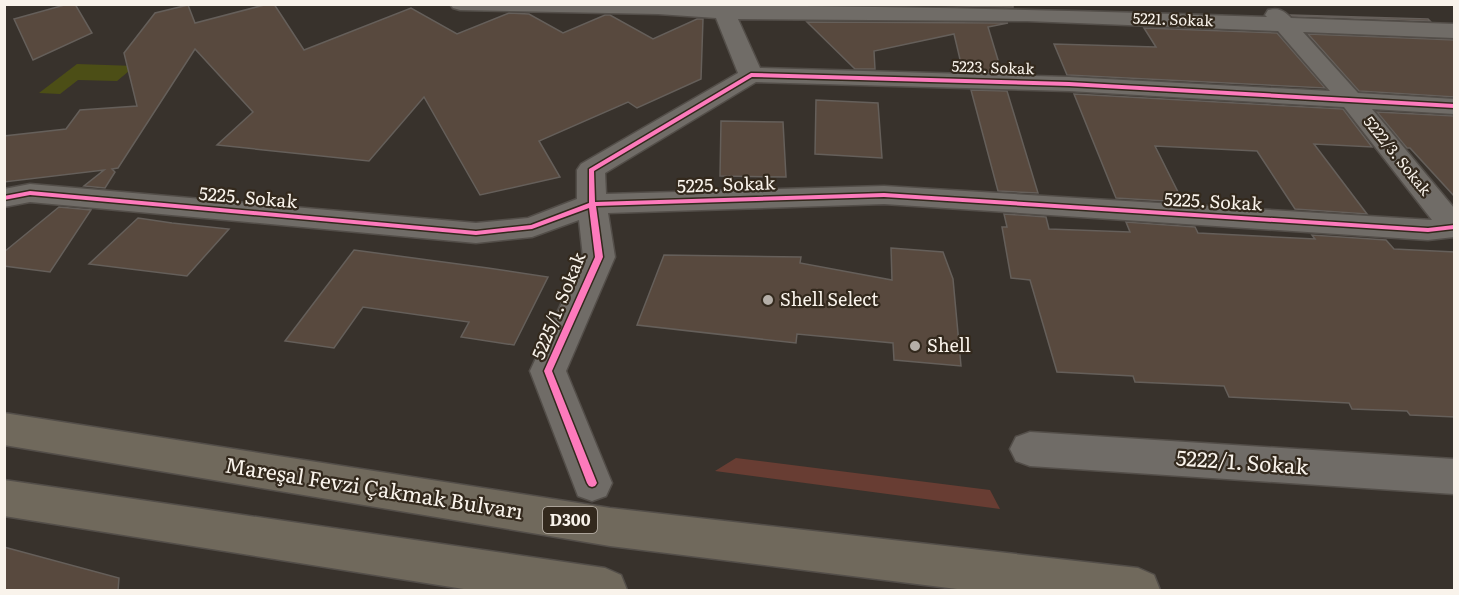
<svg xmlns="http://www.w3.org/2000/svg" width="1459" height="595" font-family="Literata,serif">
	<style>
		.green { fill: #683d33 }
		.water { fill: #4c4e16 }
		.building { fill: #58493e; stroke: #655f5a; stroke-width: 1.5 }
		.lines { fill: none; stroke-linecap: round; stroke-linejoin: round }
		.minor-casing { stroke: #534e49; stroke-width: 3 }
		.trunk-casing { stroke: #534e49; stroke-width: 3 }
		.minor { fill: #706c67; fill-rule: evenodd }
		.trunk { fill: #70695c; fill-rule: evenodd }
		.cycleway-casing { stroke: #33291d; stroke-width: 3 }
		.cycleway { fill: #fd7abc; fill-rule: evenodd }
		.poi-dot { fill: #b5afa8; stroke: #33291d; stroke-width: 2 }
		.labels { text-anchor: middle; stroke-width: 4.5; stroke-linejoin: round; paint-order: stroke }
		.far-street-label { font-size: 15px; fill: #f9f3eb; stroke: #33291d }
		.shield { fill: #33291d; stroke: #beb6ad; stroke-width: 1.5 }
		.shield-label { font-size: 16px; font-weight: bold; fill: #f9f3eb }
		.street-label { font-size: 18px; fill: #f9f3eb; stroke: #33291d }
		.poi-label { font-size: 18px; fill: #f9f3eb; stroke: #33291d; text-anchor: start }
		.near-street-label { font-size: 21px; fill: #f9f3eb; stroke: #33291d }
	</style>
	<rect width="100%" height="100%" fill="#38322c"/>
	<polygon class="green" points="736,458 990,490 1000,509 715,471"/>
	<polygon class="water" points="77,64 135,66 117,81 78,80 60,94 39,93"/>
	<g class="building">
		<polygon points="68,4 75,4 92,33 33,60 14,19"/>
		<polygon points="268,4 274,4 304,50 411,8 457,34 509,13 529,14 563,33 605,15 610,15 653,39 697,19 703,19 701,79 637,108 628,102 539,141 560,177 480,195 424,97 369,161 217,145 253,112 195,49 118,168 112,169 115,172 105,188 84,186 104,170 4,182 4,136 66,129 80,110 137,106 124,53 155,13 188,5 195,23"/>
		<polygon points="858,4 1013,4 1013,7 960,6"/>
		<polygon points="1291,15 1428,19 1430,21 1292,16"/>
		<polygon points="807,22 1008,23 988,27 1002,73 963,72 954,34 874,51 875,69 855,69"/>
		<polygon points="1144,28 1277,33 1325,88 1067,75 1054,44 1156,47"/>
		<polygon points="1308,34 1455,40 1455,97 1359,91"/>
		<polygon points="971,90 1007,91 1038,193 998,191"/>
		<polygon points="1074,94 1343,109 1372,147 1314,144 1367,214 1295,209 1257,151 1155,146 1183,202 1116,198"/>
		<polygon points="816,100 878,103 882,158 815,154"/>
		<polygon points="1377,112 1455,116 1455,197 1410,148 1407,148"/>
		<polygon points="721,121 783,122 786,177 720,176"/>
		<polygon points="59,207 91,210 50,272 4,266 4,252"/>
		<polygon points="1004,214 1046,217 1049,229 1130,232 1126,222 1195,227 1198,233 1315,239 1312,235 1386,240 1394,249 1455,252 1455,417 1410,415 1407,411 1352,409 1349,403 1229,397 1224,386 1135,382 1133,376 1057,372 1030,280 1011,278 1002,227 1007,227"/>
		<polygon points="138,218 172,223 229,229 187,276 89,264"/>
		<polygon points="891,248 943,252 953,279 961,366 894,360 893,343 797,334 796,343 637,325 664,255 801,257 800,263 892,280"/>
		<polygon points="354,250 488,268 548,277 514,345 461,337 469,322 363,307 334,348 285,341"/>
		<polygon points="4,547 119,578 118,591 4,591"/>
	</g>
	<g class="lines">
		<defs>
			<g id="minor">
				<path d="M 450,4 C 723,4 992,7 1267,17 L 1265,15 L 1268,10 C 1279,8 1283,10 1291,18 L 1454,24 L 1454,38 L 1303,32 L 1358,93 L 1454,99 L 1454,114 L 1372,109 L 1454,208 L 1454,237 L 1428,240 L 884,204 L 608,213 L 615,257 L 566,371 L 612,483 L 606,496 L 592,501 L 578,496 L 530,371 L 583,257 L 579,220 L 532,237 L 476,243 L 30,202 L 4,207 L 4,189 L 30,184 L 476,223 L 528,218 L 577,199 L 577,170 L 581,164 L 738,73 L 716,18 L 658,14 L 460,10 L 453,8 ZM 738,19 L 1027,21 L 1278,31 L 1330,91 L 1069,77 L 760,68 ZM 756,82 L 1069,91 L 1344,107 L 1432,220 L 884,186 L 606,194 L 605,173 Z"/>
				<polygon points="1030,432 1454,459 1454,494 1030,466 1016,461 1010,449 1016,437"/>
			</g>
			<g id="trunk">
				<polygon points="4,413 610,508 1138,568 1154,575 1160,590 965,590 610,546 4,445"/>
				<polygon points="4,480 605,568 621,575 627,590 470,590 4,516"/>
			</g>
		</defs>
		<use href="#minor" class="minor-casing"/>
		<use href="#trunk" class="trunk-casing"/>
		<use href="#minor" class="minor"/>
		<use href="#trunk" class="trunk"/>
		<defs>
			<polygon id="cycleway" points="751,73 1069,82 1454,104 1454,108 1069,86 752,77 594,171 595,202 884,193 1428,228 1454,225 1454,229 1428,232 884,197 596,206 603,257 552,371 597,483 595,486 592,487 589,486 587,483 544,371 595,257 589,208 532,229 476,235 30,195 4,200 4,196 30,191 476,231 531,225 589,203 589,169"/>
		</defs>
		<use href="#cycleway" class="cycleway-casing"/>
		<use href="#cycleway" class="cycleway"/>
	</g>
	<g class="poi-dot">
		<circle cx="768" cy="300" r="6"/>
		<circle cx="915" cy="346" r="6"/>
	</g>
	<g class="labels">
		<g class="far-street-label">
			<text transform="translate(1173 20) rotate(2)" y="5">5221. Sokak</text>
			<text transform="translate(993 68) rotate(2)" y="5">5223. Sokak</text>
			<text transform="translate(1397 156) rotate(51)" y="5">5222/3. Sokak</text>
		</g>
		<rect class="shield" x="543" y="507" width="54" height="26" rx="4.5"/>
		<g class="shield-label">
			<text x="570" y="526">D300</text>
		</g>
		<g class="street-label">
			<text transform="translate(726 185) rotate(-2)" y="6">5225. Sokak</text>
			<text transform="translate(248 198) rotate(5)" y="6">5225. Sokak</text>
			<text transform="translate(1213 202) rotate(3)" y="6">5225. Sokak</text>
			<text transform="translate(559 306) rotate(-68)" y="6">5225/1. Sokak</text>
		</g>
		<g class="poi-label">
			<text x="780" y="306">Shell Select</text>
			<text x="927" y="352">Shell</text>
		</g>
		<g class="near-street-label">
			<text transform="translate(1242 463) rotate(4)" y="7">5222/1. Sokak</text>
			<text transform="translate(374 489) rotate(9)" y="7">Mareşal Fevzi Çakmak Bulvarı</text>
		</g>
	</g>
	<rect width="1459" height="595" fill="none" stroke="#f9f3eb" stroke-width="12"/>
</svg>
